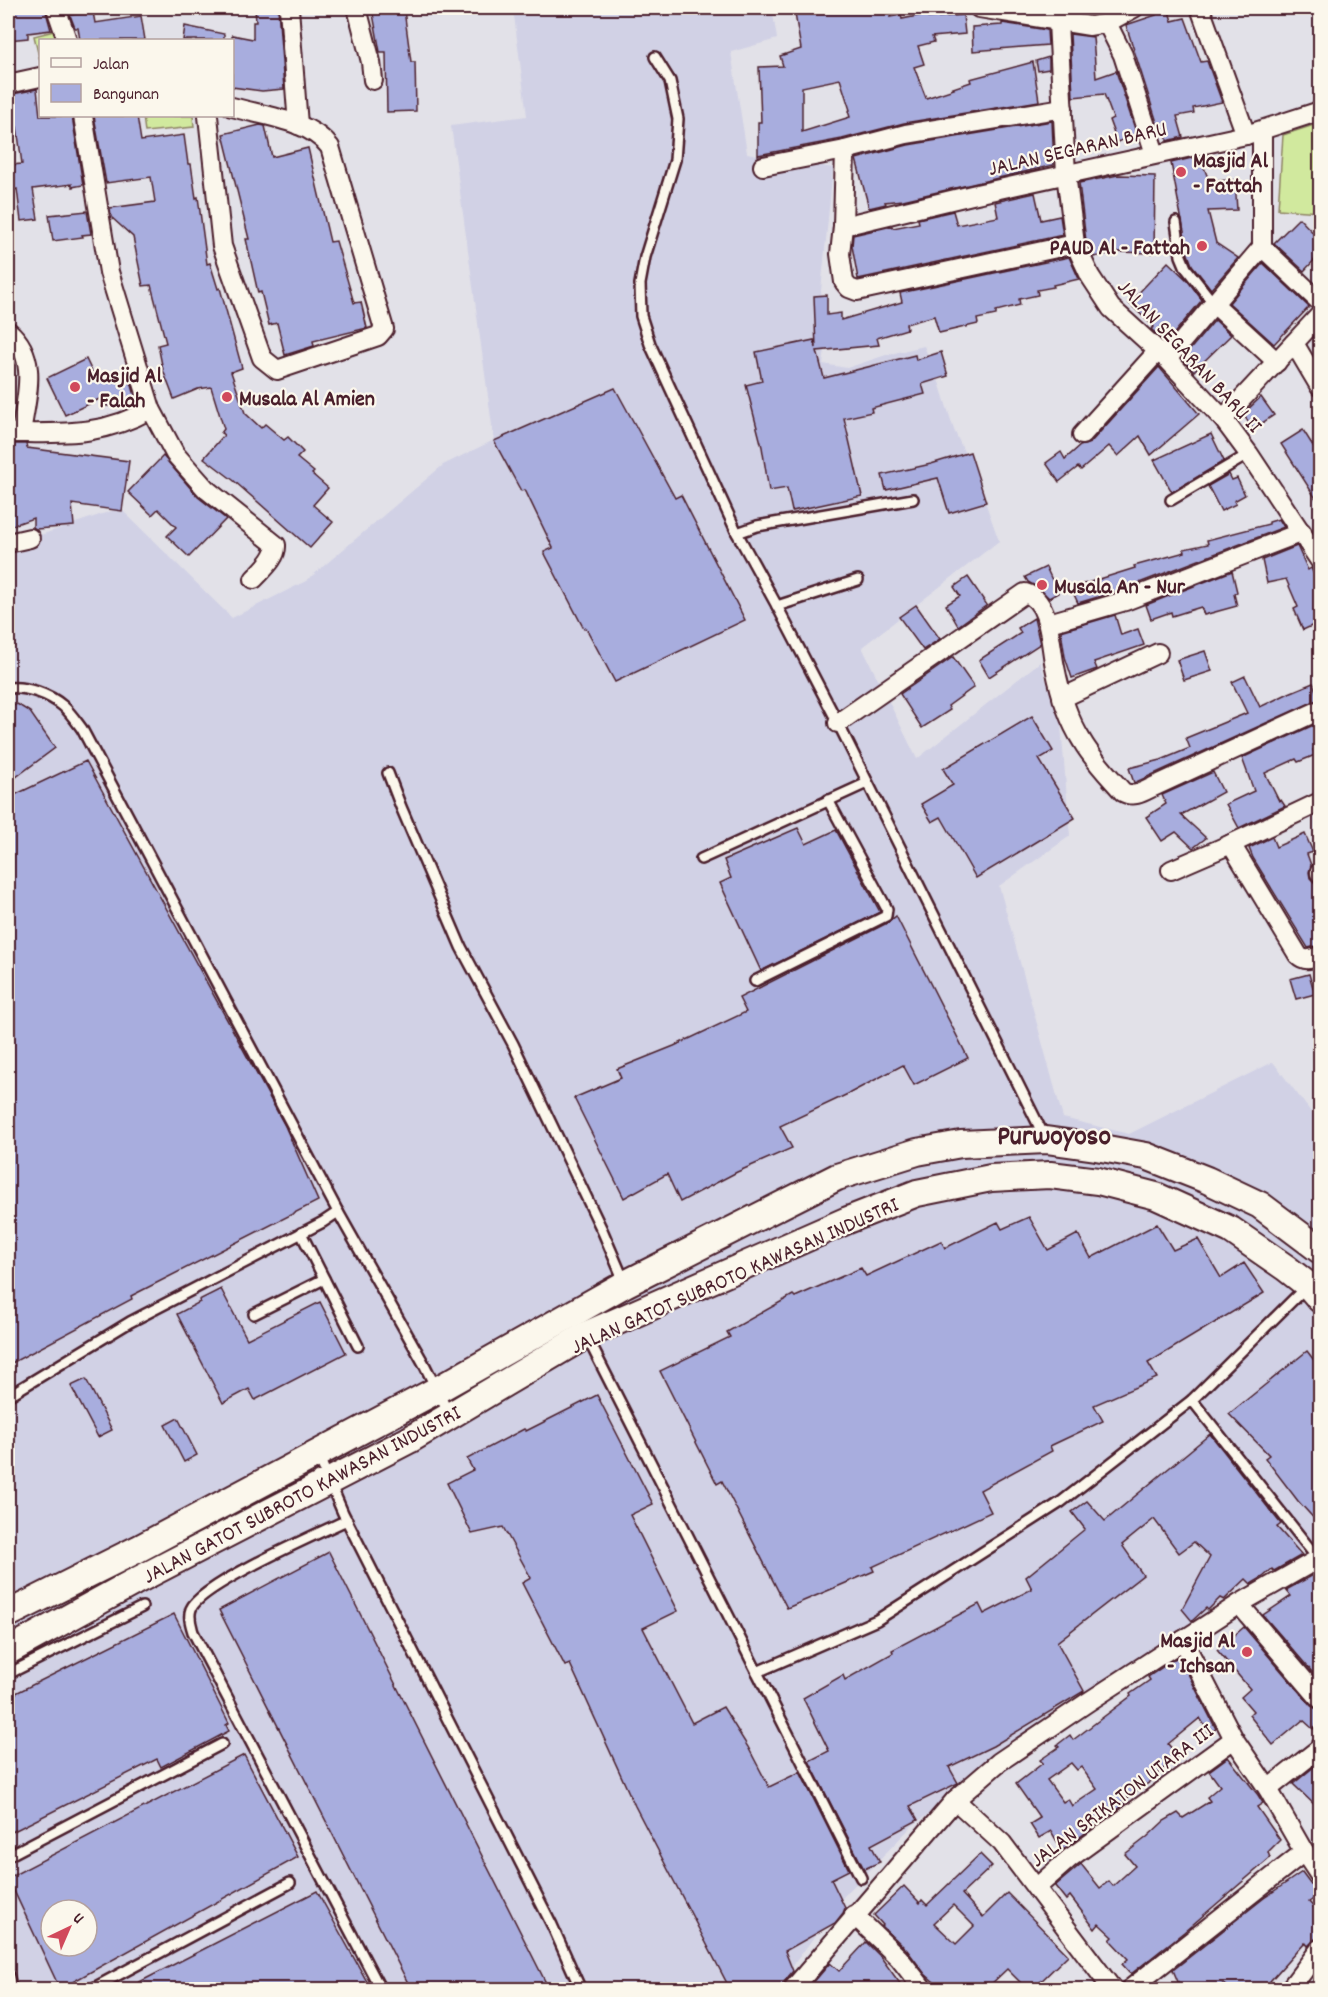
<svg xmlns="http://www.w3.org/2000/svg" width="1328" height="1997" font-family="Dekko,sans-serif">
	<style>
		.built { fill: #d1d1e5; fill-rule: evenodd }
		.green { fill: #d1e99e; stroke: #8e8464; stroke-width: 1.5 }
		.building { fill: #a8adde; stroke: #4a1f2b; stroke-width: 1.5; fill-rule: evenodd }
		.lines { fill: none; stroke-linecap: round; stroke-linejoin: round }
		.lane-casing { stroke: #4a1f2b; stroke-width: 14 }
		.street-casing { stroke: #4a1f2b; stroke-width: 22 }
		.secondary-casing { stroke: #4a1f2b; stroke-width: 30 }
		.lane { stroke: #fbf7ec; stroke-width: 9 }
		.street { stroke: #fbf7ec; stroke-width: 18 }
		.secondary { stroke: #fbf7ec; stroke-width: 26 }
		.poi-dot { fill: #d1495b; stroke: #fbf7ec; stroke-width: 2 }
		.labels { text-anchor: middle; stroke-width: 4.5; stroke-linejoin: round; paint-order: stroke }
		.street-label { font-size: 22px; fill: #4a1f2b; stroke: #fbf7ec }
		.poi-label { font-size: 22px; font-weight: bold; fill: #4a1f2b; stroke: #fbf7ec; text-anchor: start }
		.district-label { font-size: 28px; font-weight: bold; fill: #4a1f2b; stroke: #fbf7ec }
	</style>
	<rect width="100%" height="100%" fill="#e2e1e8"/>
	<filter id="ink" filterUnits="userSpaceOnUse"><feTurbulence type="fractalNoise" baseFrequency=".0167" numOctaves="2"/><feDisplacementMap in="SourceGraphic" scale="12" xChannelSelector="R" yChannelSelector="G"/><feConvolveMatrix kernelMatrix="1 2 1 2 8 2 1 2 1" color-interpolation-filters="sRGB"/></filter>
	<g filter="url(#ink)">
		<path class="built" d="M 513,8 L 772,8 L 777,39 L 731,52 L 747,153 L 833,168 L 821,291 L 827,336 L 823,364 L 847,368 L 886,355 L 924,346 L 938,379 L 954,430 L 978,482 L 999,541 L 862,647 L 917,759 L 1040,662 L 1061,725 L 1070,836 L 999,886 L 1063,1118 L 1129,1134 L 1273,1062 L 1320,1124 L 1320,1555 L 1309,1543 L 1185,1626 L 1081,1700 L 912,1826 L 843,1897 L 776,1989 L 8,1989 L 8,546 L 120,508 L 232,618 L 306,581 L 443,465 L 494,440 L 451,126 L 527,116 ZM 51,1910 L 87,1910 L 87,1946 L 51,1946 Z"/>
		<g class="green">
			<polygon points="54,31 56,40 40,40 40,61 34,36"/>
			<polygon points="143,116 193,116 194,127 145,132"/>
			<polygon points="1320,123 1320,212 1278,209 1283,135"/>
		</g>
		<g class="building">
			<polygon points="8,8 45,8 51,30 28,33 28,38 8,40"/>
			<polygon points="255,8 278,8 284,89 262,91 232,87 232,35 253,39 253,22 256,22"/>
			<path d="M 794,8 L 893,8 L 890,17 L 901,15 L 902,19 L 927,14 L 928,18 L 963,15 L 965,34 L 932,37 L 934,42 L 918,46 L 924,64 L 914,67 L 926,98 L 954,89 L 953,88 L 971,82 L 970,79 L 1033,62 L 1039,101 L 904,123 L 842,139 L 758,155 L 758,122 L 761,122 L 759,67 L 783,66 L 780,56 L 801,49 ZM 840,79 L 850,110 L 848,111 L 850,117 L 802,132 L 802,87 Z"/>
			<polygon points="1153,8 1168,8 1172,21 1185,18 1201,62 1207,61 1222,102 1193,108 1194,113 1177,116 1183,137 1167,141 1166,132 1160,132 1126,25 1156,15"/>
			<polygon points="404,10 411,62 415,62 416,111 387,112 386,52 380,52 373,14"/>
			<polygon points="93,12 95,23 141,16 145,40 80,40 78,28 75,28 70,15"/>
			<polygon points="1002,23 1047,30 1048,45 973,51 972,27 1002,25"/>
			<polygon points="185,26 224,34 224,40 183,40"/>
			<polygon points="1070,34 1093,37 1096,78 1116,71 1137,135 1117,142 1109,120 1113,118 1104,94 1073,97"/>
			<polygon points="1049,57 1049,69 1038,71 1036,61"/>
			<polygon points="37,89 40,116 72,116 83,185 72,187 72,184 33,189 38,219 21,221 17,189 14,190 11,165 22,164 17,127 8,128 8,95"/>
			<polygon points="94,116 137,116 141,141 184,135 188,164 191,164 196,198 198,197 207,264 210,263 218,289 220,288 242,368 231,372 245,413 261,428 265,424 284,440 288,437 303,452 297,458 314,472 312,474 328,488 313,505 333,522 310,548 233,480 204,458 224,435 221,433 224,429 211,387 198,389 174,399 163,370 158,345 166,343 151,285 143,286 133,237 111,217 110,208 155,202 151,177 106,183"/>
			<polygon points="1052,121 1054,165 903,200 885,202 886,204 869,208 856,159 908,145"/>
			<polygon points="260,125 265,126 272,157 308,148 330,242 336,241 354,303 361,302 367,328 313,341 314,346 285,355 277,323 269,325 261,292 258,293 246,239 249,239 223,134"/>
			<polygon points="1196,157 1201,159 1209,181 1235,180 1237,210 1208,211 1216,243 1238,258 1211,289 1192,265 1188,254 1171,163"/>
			<polygon points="1118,175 1155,176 1154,253 1117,252 1094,257 1086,241 1079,183"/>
			<polygon points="1035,193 1041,220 1060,216 1063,235 858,279 852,246 853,235 892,226 893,228 919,223 918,219 953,211 957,225 998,217 995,202"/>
			<polygon points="87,211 91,234 82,235 83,237 53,241 49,215"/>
			<polygon points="1299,218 1320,240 1320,254 1304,271 1274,243"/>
			<polygon points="1069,257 1079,279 1053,285 1054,287 1037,290 1038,295 1019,299 1020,305 996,311 996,315 977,319 978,324 939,333 934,316 906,324 907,329 877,338 879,345 817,351 824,378 915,355 916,360 941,352 948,376 922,384 925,394 871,408 872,412 844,418 862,496 792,511 787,488 769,491 762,447 746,385 762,381 756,352 814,340 816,348 814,296 827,295 827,315 841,313 841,320 902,302 900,293"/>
			<polygon points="1168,262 1188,281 1202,300 1166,343 1151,329 1154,327 1129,303"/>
			<polygon points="1263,263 1309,307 1274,344 1229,303"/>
			<polygon points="1215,320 1231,335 1194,371 1182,359"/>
			<polygon points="86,359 95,378 130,378 137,403 132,406 106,406 106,396 65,415 47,378"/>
			<polygon points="1159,367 1199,414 1151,455 1140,436 1118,456 1109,446 1081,470 1078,467 1059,482 1046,463 1061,452 1065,459 1080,446 1090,443"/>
			<polygon points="615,388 675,498 681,495 745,620 615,682 586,628 584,629 544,552 553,548 525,490 521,491 494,441"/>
			<polygon points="1261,397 1274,415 1253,429 1243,414"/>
			<polygon points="1303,430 1313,446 1320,441 1320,505 1281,444"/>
			<polygon points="1211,434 1224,461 1172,492 1154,460"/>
			<polygon points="8,444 26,444 27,448 129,461 122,511 72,504 74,526 36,529 33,527 33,518 8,527"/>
			<polygon points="970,452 986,502 949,513 938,478 886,490 882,475 931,464"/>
			<polygon points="163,456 198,497 226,519 189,557 167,536 176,527 158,509 152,515 128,492"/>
			<polygon points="1229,474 1232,480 1237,478 1245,495 1234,501 1236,504 1221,511 1208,486"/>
			<polygon points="1279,519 1284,527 1121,590 1078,603 1071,588 1135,568 1134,566 1185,552 1184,549 1208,544 1207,540 1269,524 1269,522"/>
			<polygon points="1297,546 1308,570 1311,568 1320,588 1320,622 1303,630 1294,609 1298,607 1286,579 1267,583 1262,560"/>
			<polygon points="1046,567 1058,593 1049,598 1039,588 1028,582 1025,577"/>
			<polygon points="1232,571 1237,592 1234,594 1237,606 1204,615 1201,607 1172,616 1171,612 1151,619 1146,605"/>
			<polygon points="968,577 987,605 958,626 946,605 960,596 954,587"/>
			<polygon points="916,605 940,639 923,650 899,617"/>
			<polygon points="1115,615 1121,635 1138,629 1144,645 1094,662 1097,669 1072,678 1065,657 1061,631"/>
			<polygon points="1034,618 1040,644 989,677 979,660 1021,633 1018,628"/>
			<polygon points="1205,651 1212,671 1184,680 1177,660"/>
			<polygon points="953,657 974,687 948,706 950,710 922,728 900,694"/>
			<polygon points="1245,676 1260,707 1289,693 1313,683 1319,699 1134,783 1129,768 1161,760 1190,748 1186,738 1247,713 1232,682"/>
			<polygon points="17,704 30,712 55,748 8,783 8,708"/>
			<polygon points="1032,716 1053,751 1039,759 1075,818 976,878 941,817 932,822 921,804 953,785 943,769"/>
			<polygon points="1320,722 1320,747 1313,750 1315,755 1298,762 1296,759 1265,773 1279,801 1281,800 1285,806 1239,828 1226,804 1254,791 1242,758"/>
			<polygon points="86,761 285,1126 318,1201 131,1296 132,1299 8,1365 8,798"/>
			<polygon points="1213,772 1223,792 1181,815 1206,838 1193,848 1176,832 1162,841 1146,817 1166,804 1162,795"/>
			<polygon points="798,828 806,844 836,830 880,912 761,971 720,883 731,878 724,860"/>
			<polygon points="1305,834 1313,852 1307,854 1311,865 1309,872 1310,878 1315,883 1320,884 1320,945 1308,948 1253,858 1249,848 1272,837 1276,847"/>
			<polygon points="896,916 968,1058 914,1085 903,1065 850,1093 780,1126 792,1148 737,1172 680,1202 667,1174 624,1198 574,1098 621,1078 617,1069 674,1046 746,1012 739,998 889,922"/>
			<polygon points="1309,974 1315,994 1296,999 1290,979"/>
			<polygon points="1029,1217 1048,1250 1078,1234 1091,1258 1157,1224 1173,1250 1198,1239 1221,1278 1244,1263 1264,1293 1148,1363 1157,1378 1094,1405 1103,1421 1050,1446 1052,1451 980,1490 991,1512 872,1567 874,1571 787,1608 722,1481 717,1484 660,1371 730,1337 727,1332 793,1295 795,1297 861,1268 866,1276 941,1241 945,1248 998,1222 1002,1229"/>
			<polygon points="221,1289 247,1339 320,1302 346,1353 255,1400 249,1389 223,1403 177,1314 200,1302 199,1300"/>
			<polygon points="1307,1351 1320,1368 1320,1525 1298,1501 1265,1458 1269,1455 1229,1414"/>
			<polygon points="86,1379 112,1430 98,1437 71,1386"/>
			<polygon points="597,1395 653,1504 630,1515 678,1611 643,1628 692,1723 723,1707 748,1747 769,1787 800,1772 849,1870 831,1879 845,1908 843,1913 835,1923 785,1951 793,1971 783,1983 781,1989 730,1989 635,1806 570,1664 565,1666 522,1583 531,1578 503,1527 472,1534 447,1483 473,1470 467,1459 524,1429 526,1431"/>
			<polygon points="178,1418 197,1455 184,1462 165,1425"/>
			<polygon points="1210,1434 1281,1524 1277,1527 1302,1555 1274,1571 1272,1569 1263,1577 1251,1584 1246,1579 1224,1600 1220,1598 1208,1610 1206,1608 1192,1621 1182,1609 1210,1557 1194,1542 1179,1553 1154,1519 1122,1545 1143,1575 1057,1642 1084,1691 993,1746 949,1767 958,1783 910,1806 918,1820 871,1845 880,1862 864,1869 809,1761 829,1751 803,1698 843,1675 845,1680 893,1653 892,1650 979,1604 984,1614 1032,1589 1026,1577 1085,1529 1072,1512 1087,1501 1105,1521"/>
			<polygon points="329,1552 549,1989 411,1989 219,1610"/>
			<polygon points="1317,1573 1320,1573 1320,1681 1263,1615 1291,1596 1286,1590"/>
			<polygon points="174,1614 229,1723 226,1725 229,1731 161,1767 157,1759 8,1834 8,1697"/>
			<polygon points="1244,1627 1311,1706 1320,1710 1320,1720 1313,1729 1303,1720 1273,1745 1249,1715 1253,1711 1241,1697 1250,1689 1217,1650"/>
			<path d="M 1179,1656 L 1216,1729 L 1209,1733 L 1200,1718 L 1168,1744 L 1178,1756 L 1156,1775 L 1157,1777 L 1123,1801 L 1125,1804 L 1062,1850 L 1051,1831 L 1039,1838 L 1030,1824 L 1040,1818 L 1016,1784 L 1043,1763 L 1040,1760 L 1059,1747 L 1057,1745 L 1070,1735 L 1073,1740 L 1131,1696 L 1130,1694 L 1150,1680 L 1148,1677 ZM 1071,1763 L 1077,1770 L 1081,1767 L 1097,1789 L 1072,1806 L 1068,1799 L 1063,1802 L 1047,1780 Z"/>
			<path d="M 244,1755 L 298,1857 L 60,1989 L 8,1878 ZM 51,1910 L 87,1910 L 87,1946 L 51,1946 Z"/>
			<polygon points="1228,1757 1258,1795 1263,1803 1257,1807 1280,1840 1268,1852 1270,1858 1184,1932 1131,1974 1122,1964 1128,1959 1110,1940 1113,1937 1099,1924 1095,1929 1070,1896 1066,1900 1055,1886 1081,1864 1100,1888 1109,1881 1113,1886 1135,1866 1125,1854 1147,1837 1164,1821 1178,1813 1183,1818 1210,1801 1207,1797 1220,1786 1209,1771"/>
			<polygon points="1320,1762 1320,1810 1293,1784"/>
			<path d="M 980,1854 L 992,1866 L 962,1894 L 983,1917 L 1007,1893 L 1068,1955 L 1033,1989 L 1027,1989 L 1007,1969 L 986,1989 L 942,1989 L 925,1974 L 907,1950 L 882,1926 L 883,1925 L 874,1915 L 904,1886 L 920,1903 L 922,1900 L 927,1905 ZM 953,1905 L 974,1926 L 956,1944 L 934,1923 Z"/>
			<polygon points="1302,1872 1319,1895 1309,1902 1320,1914 1320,1938 1315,1939 1308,1946 1305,1942 1263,1989 1230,1989 1223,1984 1216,1989 1181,1989 1173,1970 1264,1898"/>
			<polygon points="317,1891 371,1989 126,1989"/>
			<polygon points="866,1942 880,1956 904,1989 818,1989 813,1983 830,1963 839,1971"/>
		</g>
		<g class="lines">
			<defs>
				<g id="lane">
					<polyline points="655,57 670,81 678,119 675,160 645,257 640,284 641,316 650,344 737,533 777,606 838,723 1045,1138"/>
					<polyline points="1176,222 1181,256 1186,268 1214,304"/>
					<polyline points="1171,500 1249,454"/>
					<polyline points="737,533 757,526 913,499"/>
					<polyline points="777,606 858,580"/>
					<path d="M 8,688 C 26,686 49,694 63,706 C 70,712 76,721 82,729 L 338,1212"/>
					<polyline points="388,773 401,807 461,947 513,1044 603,1232 624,1281"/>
					<polyline points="701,859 867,783"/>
					<polyline points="755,981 886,916 887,909 828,800"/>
					<polyline points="301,1233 358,1346"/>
					<polyline points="254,1314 324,1279"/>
					<polyline points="587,1337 757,1672 877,1620 1061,1502 1192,1400 1320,1273"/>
					<polyline points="8,1396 130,1322 323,1222 338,1212 424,1364 449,1414"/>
					<polyline points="1192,1400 1318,1559"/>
					<polyline points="318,1455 343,1513 552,1925 581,1990"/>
					<path d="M 347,1520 C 319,1533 200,1585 191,1609 C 188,1617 191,1625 193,1632 L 381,1990"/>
					<polyline points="757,1672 861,1878"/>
					<polyline points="8,1674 142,1607"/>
					<polyline points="8,1856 222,1744"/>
					<polyline points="8,1974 12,1990"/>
					<polyline points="90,1990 290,1883"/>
				</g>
				<g id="street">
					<polyline points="56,8 67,40"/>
					<polyline points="289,8 298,125"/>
					<polyline points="357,8 371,62 373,80"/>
					<polyline points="979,8 1090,26 1107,23 1134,8"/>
					<polyline points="1200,8 1246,135"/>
					<polyline points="1058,22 1066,174 1075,244 1090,276 1111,308 1167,359 1223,419 1249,454 1320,561"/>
					<polyline points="1107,23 1123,55 1155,154"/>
					<polyline points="8,84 40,77"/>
					<polyline points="1063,108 906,134 845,150 843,226 840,254 844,282 849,288 857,291 1075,244"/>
					<path d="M 83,116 L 109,272 L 151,409 L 175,454 L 206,489 L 276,545 C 277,558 262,570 254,579"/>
					<path d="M 208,116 L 222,246 L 262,358 L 277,370 L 378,336 L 384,329 L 330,147 C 309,120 264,116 232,107"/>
					<polyline points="763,166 845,150"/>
					<polyline points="843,226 972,195 1246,135 1320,111"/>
					<polyline points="1262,247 1320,302"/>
					<polyline points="1214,304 1277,362"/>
					<path d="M 8,331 C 40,358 26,397 21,433"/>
					<polyline points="1294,343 1320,387"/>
					<polyline points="1167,359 1262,247 1262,131"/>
					<polyline points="1223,419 1320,315"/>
					<path d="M 8,433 C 62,433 101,437 151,409"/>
					<polyline points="1082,435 1158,351"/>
					<polyline points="8,543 30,538"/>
					<polyline points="1049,623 1125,601 1302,532"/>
					<polyline points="1062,698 1158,653"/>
					<path d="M 838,723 L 1025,593 C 1051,600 1050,646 1055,667 C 1060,693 1068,719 1082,741 C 1093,760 1109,776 1123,792 C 1134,798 1143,792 1153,787 L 1320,710"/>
					<path d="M 1231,844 L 1298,955 C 1305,962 1311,959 1320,956"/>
					<polyline points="1171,870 1231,844 1320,802"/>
					<polyline points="1320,873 1320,872"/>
					<polyline points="1239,1604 1320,1699"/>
					<polyline points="1183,1640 1234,1739 1268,1789 1304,1852 1320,1876"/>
					<polyline points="1268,1789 1320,1748"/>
					<polyline points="955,1800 1002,1843 1113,1990"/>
					<polyline points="1036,1888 1070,1858 1234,1739"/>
					<polyline points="854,1915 899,1958 924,1990"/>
					<polyline points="792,1990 955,1800 999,1762 1088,1702 1239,1604 1318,1559 1320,1562"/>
					<polyline points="1129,1990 1304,1852"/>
					<polyline points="1289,1990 1320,1949"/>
				</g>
				<g id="secondary">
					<polyline points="8,1614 138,1549 437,1390 625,1284 837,1177 917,1152 961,1144 1046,1140 1096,1147 1146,1156 1207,1180 1260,1205 1320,1250"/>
					<polyline points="8,1651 134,1582 409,1440 586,1335 848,1220 917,1193 991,1178 1050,1175 1098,1181 1156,1196 1231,1230 1286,1268 1309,1286 1320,1299"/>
				</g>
			</defs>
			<use href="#lane" class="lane-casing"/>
			<use href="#street" class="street-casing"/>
			<use href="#secondary" class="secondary-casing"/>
			<use href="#lane" class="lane"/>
			<use href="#street" class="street"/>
			<use href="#secondary" class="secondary"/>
		</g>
	</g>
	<g class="poi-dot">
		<circle cx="1181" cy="172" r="6"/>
		<circle cx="1202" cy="246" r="6"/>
		<circle cx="75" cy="387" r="6"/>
		<circle cx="227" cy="397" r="6"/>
		<circle cx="1042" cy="585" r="6"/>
		<circle cx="1247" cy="1652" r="6"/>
	</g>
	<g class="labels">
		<g class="street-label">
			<text transform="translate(1077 147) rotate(-13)" y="8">JALAN SEGARAN BARU</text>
			<text transform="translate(1191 355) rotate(47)" y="8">JALAN SEGARAN BARU II</text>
			<text transform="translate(734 1274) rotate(-24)" y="8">JALAN GATOT SUBROTO KAWASAN INDUSTRI</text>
			<text transform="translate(301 1493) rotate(-28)" y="8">JALAN GATOT SUBROTO KAWASAN INDUSTRI</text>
			<text transform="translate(1121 1794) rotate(-37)" y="8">JALAN SRIKATON UTARA III</text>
		</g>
		<g class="poi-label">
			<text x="1193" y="167">Masjid Al<tspan x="1193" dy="25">- Fattah</tspan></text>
			<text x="1190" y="254" text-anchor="end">PAUD Al - Fattah</text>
			<text x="87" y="382">Masjid Al<tspan x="87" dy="25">- Falah</tspan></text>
			<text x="239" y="405">Musala Al Amien</text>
			<text x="1054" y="593">Musala An - Nur</text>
			<text x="1235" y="1647" text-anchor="end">Masjid Al<tspan x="1235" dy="25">- Ichsan</tspan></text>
		</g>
		<g class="district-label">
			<text x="1054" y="1144">Purwoyoso</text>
		</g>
	</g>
	<rect width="1328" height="1997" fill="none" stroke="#fbf7ec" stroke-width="30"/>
	<rect x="15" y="15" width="1298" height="1967" fill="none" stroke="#4a1f2b" stroke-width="2" filter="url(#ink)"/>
	<rect x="39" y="39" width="195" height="78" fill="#fbf7ec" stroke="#b4a19f" stroke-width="1.5"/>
	<rect x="51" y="58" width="30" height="9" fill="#fbf7ec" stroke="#b4a19f" stroke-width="1.5"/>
	<text x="93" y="69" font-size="18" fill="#4a1f2b">Jalan</text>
	<rect x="51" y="84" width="30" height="18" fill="#a8adde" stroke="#b4a19f" stroke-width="1.5"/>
	<text x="93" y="99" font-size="18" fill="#4a1f2b">Bangunan</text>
	<g transform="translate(69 1928) rotate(44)"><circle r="28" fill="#fbf7ec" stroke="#b4a19f" stroke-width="1.5"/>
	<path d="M0-4.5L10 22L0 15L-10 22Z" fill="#d1495b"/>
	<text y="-9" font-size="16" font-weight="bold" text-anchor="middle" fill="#4a1f2b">U</text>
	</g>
</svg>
